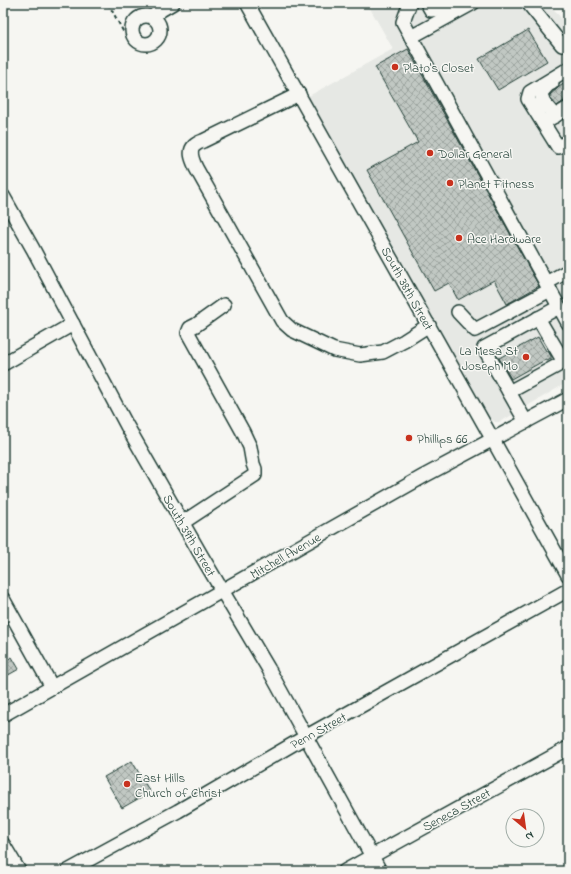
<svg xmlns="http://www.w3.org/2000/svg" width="571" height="874" font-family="'Indie Flower',sans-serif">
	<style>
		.built { fill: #e6e8e4 }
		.building { fill: url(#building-cross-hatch); stroke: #1f3d34 }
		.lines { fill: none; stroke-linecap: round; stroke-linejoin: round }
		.minor-casing { stroke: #1f3d34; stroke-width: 16 }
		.path { stroke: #1f3d34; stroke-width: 2; stroke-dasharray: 4 3; stroke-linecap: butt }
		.minor { stroke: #f6f6f2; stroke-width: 13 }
		.poi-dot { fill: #c8321e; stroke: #f6f6f2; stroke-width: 1.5 }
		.labels { text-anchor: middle; stroke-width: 3; stroke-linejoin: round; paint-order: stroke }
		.poi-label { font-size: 13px; fill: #1f3d34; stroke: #f6f6f2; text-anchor: start }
		.street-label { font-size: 13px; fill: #1f3d34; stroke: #f6f6f2 }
	</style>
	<defs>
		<pattern id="building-cross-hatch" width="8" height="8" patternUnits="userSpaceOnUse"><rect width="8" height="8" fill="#c1c8c3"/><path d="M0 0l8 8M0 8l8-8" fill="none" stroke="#9ca49f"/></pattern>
	</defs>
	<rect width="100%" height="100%" fill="#f6f6f2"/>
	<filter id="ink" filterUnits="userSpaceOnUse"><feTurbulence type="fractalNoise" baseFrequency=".025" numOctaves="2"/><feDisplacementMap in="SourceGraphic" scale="8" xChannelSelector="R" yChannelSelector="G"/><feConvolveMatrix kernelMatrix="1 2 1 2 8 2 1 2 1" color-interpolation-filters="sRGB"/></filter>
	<g filter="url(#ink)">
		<polygon class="built" points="367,3 549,3 568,27 568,382 507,418 499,422 495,422 489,418 482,407 307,97 393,49"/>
		<g class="building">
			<polygon points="528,30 547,61 498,90 479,59"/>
			<polygon points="408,49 539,286 507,304 494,280 458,300 449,283 434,291 367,170 418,142 375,67"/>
			<polygon points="568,81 568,100 564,101 557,106 550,98 550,95 559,87"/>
			<polygon points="538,337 546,351 548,351 551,356 551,359 547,361 545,360 511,379 499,358"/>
			<polygon points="12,657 19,669 3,678 3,662"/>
			<polygon points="132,761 150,792 122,808 104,777"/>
		</g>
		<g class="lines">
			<defs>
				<g id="minor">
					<polyline points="247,3 493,440 568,575"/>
					<polyline points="410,3 403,22 568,323"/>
					<polyline points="427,3 431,10 448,8 456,3"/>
					<polyline points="528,3 562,45 568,41"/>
					<circle cx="146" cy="30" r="14"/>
					<polyline points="152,17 161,10 173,3"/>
					<polyline points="411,37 473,3"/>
					<polyline points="568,69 530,92 528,99 543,123 568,108"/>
					<polyline points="552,83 548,85 541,93 543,102 555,116"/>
					<path d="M 299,94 L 203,141 C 200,142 196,144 194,146 C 188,152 193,161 196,168 L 282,321 L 292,330 L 334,350 L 360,355 L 383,352 L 404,341 L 429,325"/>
					<polyline points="543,123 558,147 568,142"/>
					<polyline points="3,196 33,249 127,426 201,555 268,668 380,871"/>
					<polyline points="546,283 568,271"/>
					<polyline points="458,312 475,330 550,290"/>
					<polyline points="3,364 73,324"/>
					<polyline points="509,392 564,362 538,318"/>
					<polyline points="526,422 484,348 559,307"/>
					<polyline points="182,523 255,475 255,469 253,464 250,447 243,432 188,333 190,328 196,325 224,305"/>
					<polyline points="3,599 52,687"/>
					<polyline points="3,715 424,476 568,399"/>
					<polyline points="3,844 19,871"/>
					<polyline points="68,871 178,811 307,736 568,590"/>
					<polyline points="345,871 568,748"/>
				</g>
			</defs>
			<use href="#minor" class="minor-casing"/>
			<polyline class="path" points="108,3 123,31 132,34"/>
			<use href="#minor" class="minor"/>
		</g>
	</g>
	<g class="poi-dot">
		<circle cx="395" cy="67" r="4"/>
		<circle cx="430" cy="153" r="4"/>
		<circle cx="450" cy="183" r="4"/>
		<circle cx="459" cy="238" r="4"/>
		<circle cx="526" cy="357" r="4"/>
		<circle cx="409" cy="438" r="4"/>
		<circle cx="127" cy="784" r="4"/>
	</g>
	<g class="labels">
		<g class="poi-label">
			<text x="403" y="72">Plato's Closet</text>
			<text x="438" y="158">Dollar General</text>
			<text x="458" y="188">Planet Fitness</text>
			<text x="467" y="243">Ace Hardware</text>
			<text x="518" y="355" text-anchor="end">La Mesa St<tspan x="518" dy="15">Joseph Mo</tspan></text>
			<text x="417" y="443">Phillips 66</text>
			<text x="135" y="782">East Hills<tspan x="135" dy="15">Church of Christ</tspan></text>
		</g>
		<g class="street-label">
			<text transform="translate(408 288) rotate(61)" y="5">South 38th Street</text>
			<text transform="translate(190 535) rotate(60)" y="5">South 39th Street</text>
			<text transform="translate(285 555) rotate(-30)" y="5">Mitchell Avenue</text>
			<text transform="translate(318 730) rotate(-29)" y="5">Penn Street</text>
			<text transform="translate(456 809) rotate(-29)" y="5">Seneca Street</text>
		</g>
	</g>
	<rect width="571" height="874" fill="none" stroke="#f6f6f2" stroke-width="16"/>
	<rect x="8" y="8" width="555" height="858" fill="none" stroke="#1f3d34" stroke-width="1.5" filter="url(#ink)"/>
	<g transform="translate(525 828) rotate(151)"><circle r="19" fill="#f6f6f2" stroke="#a0aca6"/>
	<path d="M0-3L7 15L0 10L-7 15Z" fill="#c8321e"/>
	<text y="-6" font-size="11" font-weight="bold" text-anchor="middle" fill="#1f3d34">N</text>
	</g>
</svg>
